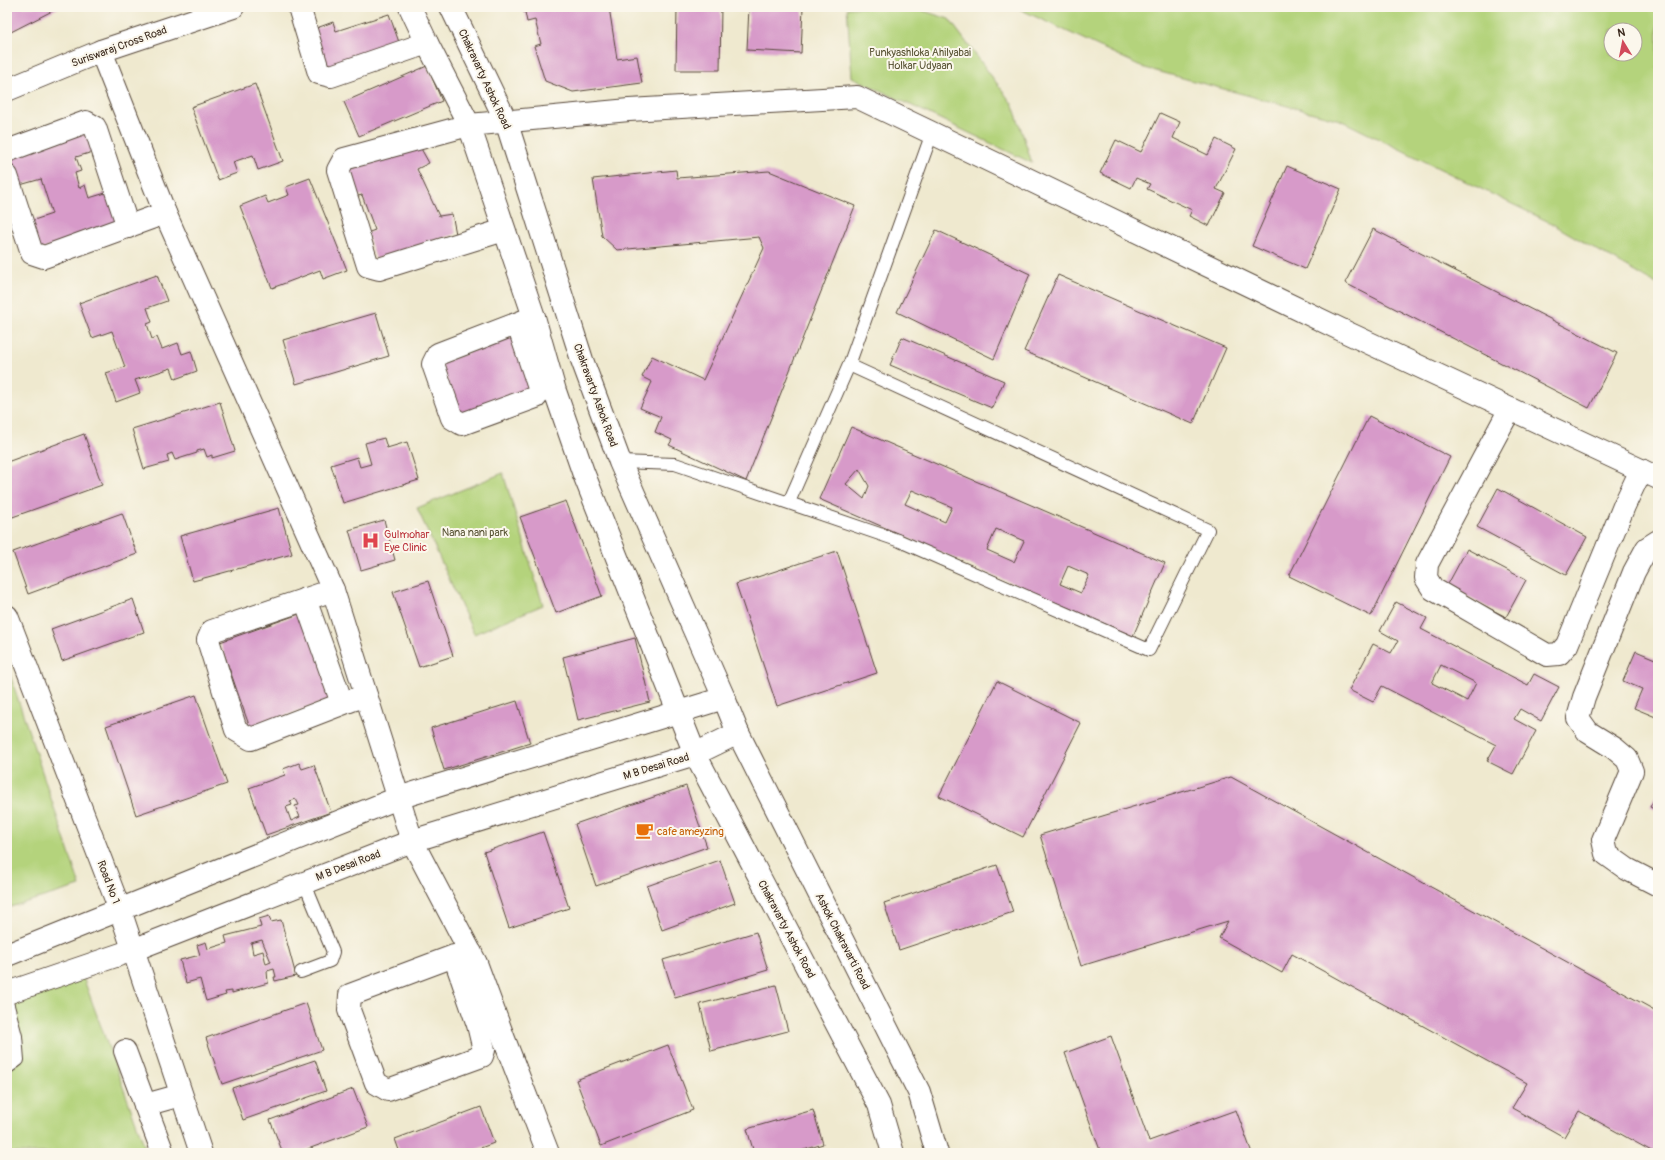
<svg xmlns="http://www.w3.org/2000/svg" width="1665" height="1160" font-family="Pangolin,sans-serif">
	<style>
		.green { fill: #b4d37b; stroke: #787e4c; fill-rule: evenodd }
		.building { fill: #d79ac9; fill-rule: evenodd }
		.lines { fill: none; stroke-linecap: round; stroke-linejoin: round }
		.service-casing { stroke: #564739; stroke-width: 14 }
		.minor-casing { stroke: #564739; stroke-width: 24 }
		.secondary-casing { stroke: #564739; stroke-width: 24 }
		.service { stroke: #fff; stroke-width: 12 }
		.minor { stroke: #fff; stroke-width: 22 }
		.secondary { stroke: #fff; stroke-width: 22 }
		.labels { text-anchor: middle; stroke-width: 4; stroke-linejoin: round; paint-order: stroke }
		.street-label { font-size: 11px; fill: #3b2a1e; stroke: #fbf7ec }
		.park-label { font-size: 11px; fill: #595435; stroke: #fbf7ec }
		.health-label { font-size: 11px; fill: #be3a42; stroke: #fbf7ec; text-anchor: start }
		.food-label { font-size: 11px; fill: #c56008; stroke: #fbf7ec; text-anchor: start }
	</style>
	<rect width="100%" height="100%" fill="#fbf7ec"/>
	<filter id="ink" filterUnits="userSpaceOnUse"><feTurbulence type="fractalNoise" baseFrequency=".025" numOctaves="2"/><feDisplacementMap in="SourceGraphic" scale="8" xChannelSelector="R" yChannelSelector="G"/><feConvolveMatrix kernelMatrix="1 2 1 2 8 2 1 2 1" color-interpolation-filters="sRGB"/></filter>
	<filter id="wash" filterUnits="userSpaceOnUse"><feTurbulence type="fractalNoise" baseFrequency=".012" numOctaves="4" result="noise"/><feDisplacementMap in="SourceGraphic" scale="16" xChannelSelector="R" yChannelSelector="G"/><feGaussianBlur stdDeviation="0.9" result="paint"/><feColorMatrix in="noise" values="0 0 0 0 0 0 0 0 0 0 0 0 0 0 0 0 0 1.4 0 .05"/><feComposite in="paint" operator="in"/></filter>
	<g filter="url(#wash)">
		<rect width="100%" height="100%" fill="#efe9cf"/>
		<g class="green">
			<polygon points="869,7 911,7 949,19 1013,105 1032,163 852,77 847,8"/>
			<path d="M 1015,7 L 1658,7 L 1658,285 L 1549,222 L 1340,120 L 1145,68 ZM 1611,30 L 1635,30 L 1635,54 L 1611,54 Z"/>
			<polygon points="503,473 543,605 474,634 417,508"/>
			<polygon points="7,666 80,886 7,908"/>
			<polygon points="83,977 147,1153 7,1153 7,1004"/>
		</g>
		<g id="blocks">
			<g class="building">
				<polygon points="7,7 60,7 7,34"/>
				<polygon points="522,7 609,7 617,59 637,56 642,83 573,92 545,81 534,46 541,44 535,20 527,22 525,12 523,12"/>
				<polygon points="677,7 721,7 720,70 676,70"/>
				<polygon points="749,7 803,7 801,53 747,50"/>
				<polygon points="389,14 400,45 327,69 314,29 333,22 336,31"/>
				<polygon points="427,66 442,101 359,136 344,102"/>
				<polygon points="255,84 283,161 258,170 253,155 233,162 237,173 218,180 191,107"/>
				<polygon points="1160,113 1180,122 1173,138 1208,155 1216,139 1236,149 1216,189 1225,193 1209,226 1189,216 1192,210 1147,189 1150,184 1136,178 1131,188 1100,173 1116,140 1141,152"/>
				<polygon points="88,127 96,151 76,157 81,171 75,173 79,188 85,185 89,198 109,192 119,225 40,250 31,221 52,214 41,179 20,185 9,156"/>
				<polygon points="419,145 429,163 417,169 439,216 452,214 456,234 376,259 367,233 375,230 362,195 355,197 345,171"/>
				<polygon points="1287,166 1341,189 1305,269 1252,246"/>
				<polygon points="676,170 677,178 769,171 855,206 746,481 669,445 672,440 655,432 661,417 640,408 652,382 642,377 652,356 703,380 764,248 759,237 617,250 602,236 593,179"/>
				<polygon points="310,178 347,270 323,279 320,270 272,288 240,206 265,196 268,203 289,195 286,187"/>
				<polygon points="1373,229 1617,353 1589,408 1345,283"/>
				<polygon points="936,230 1030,274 994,359 897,312"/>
				<polygon points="157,275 167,301 147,308 152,322 147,324 152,339 157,337 162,349 178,343 182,354 191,351 197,371 175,379 171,368 135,380 140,393 116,402 106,373 125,367 112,331 92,338 79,303"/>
				<polygon points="1058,275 1226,348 1193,424 1024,351"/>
				<polygon points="376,313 389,356 296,384 283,340"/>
				<polygon points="514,335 533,392 459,415 441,363"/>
				<polygon points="902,337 1004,381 992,408 890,365"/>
				<polygon points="220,402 235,451 212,458 212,455 207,457 204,449 197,451 197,453 175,460 172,453 167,455 169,462 144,469 132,429"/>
				<polygon points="1369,416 1450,457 1371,616 1289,576"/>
				<path d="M 851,427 L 1165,563 L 1133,636 L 819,499 ZM 859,469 L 869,486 L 864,499 L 846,484 ZM 912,490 L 952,507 L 945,522 L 905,504 ZM 996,529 L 1024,541 L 1014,562 L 987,550 ZM 1068,566 L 1089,575 L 1081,593 L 1060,584 Z"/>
				<polygon points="84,434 102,485 7,519 7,462"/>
				<polygon points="384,438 387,448 407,442 419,480 343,503 331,465 357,457 360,467 371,464 365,443"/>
				<polygon points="1498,488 1587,537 1566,575 1477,527"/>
				<polygon points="566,501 602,596 556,613 520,517"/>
				<polygon points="279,508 292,554 193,581 180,536"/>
				<polygon points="122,513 137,554 28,594 13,552"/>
				<polygon points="384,520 395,560 361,570 349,530"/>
				<polygon points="1467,549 1526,580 1506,617 1447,586"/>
				<polygon points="837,551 877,673 777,706 736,584"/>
				<polygon points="428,581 453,656 419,667 393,592"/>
				<polygon points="133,599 144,632 62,661 51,629"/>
				<path d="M 1396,602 L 1427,618 L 1421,629 L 1528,685 L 1534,674 L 1559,687 L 1541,721 L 1520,709 L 1514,719 L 1536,731 L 1513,774 L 1487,761 L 1496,745 L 1382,686 L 1373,702 L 1349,690 L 1373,644 L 1391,653 L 1398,641 L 1380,631 ZM 1441,665 L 1476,683 L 1467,701 L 1432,683 Z"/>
				<polygon points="305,612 336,698 250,728 220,642"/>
				<polygon points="635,638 650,702 578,720 563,657"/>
				<polygon points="1636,651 1655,659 1658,652 1658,718 1634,708 1642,689 1623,681"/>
				<polygon points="997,681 1081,723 1023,837 939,796"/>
				<polygon points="196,695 227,784 136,815 106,726"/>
				<polygon points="517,701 530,743 444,770 431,728"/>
				<path d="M 299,763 L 302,769 L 314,765 L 331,812 L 266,835 L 249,788 L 285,775 L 283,769 ZM 296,799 L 299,805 L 295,806 L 300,817 L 291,821 L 286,807 L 292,805 L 290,801 Z"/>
				<polygon points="1231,777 1658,1012 1658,1153 1655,1153 1579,1111 1564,1137 1512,1108 1527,1083 1292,954 1282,973 1219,938 1228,921 1081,966 1040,835"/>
				<polygon points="686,786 707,847 596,886 575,824"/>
				<polygon points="1658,792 1658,811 1650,807"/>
				<polygon points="543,832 569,908 509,928 484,852"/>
				<polygon points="720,860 735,903 662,930 647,886"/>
				<polygon points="997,865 1013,912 899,950 884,903"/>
				<path d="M 269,916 L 271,922 L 281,920 L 296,976 L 275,981 L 274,977 L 276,977 L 274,969 L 267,971 L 268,983 L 232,993 L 232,991 L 225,992 L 226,995 L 206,1001 L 200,979 L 186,983 L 180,960 L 200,955 L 197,945 L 206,942 L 208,949 L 227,943 L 225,936 L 261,927 L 259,919 ZM 262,940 L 271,962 L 266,964 L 263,951 L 253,954 L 251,943 Z"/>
				<polygon points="756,932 768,970 675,998 663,960"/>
				<polygon points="776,985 788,1031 711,1051 700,1004"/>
				<polygon points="306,1003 322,1050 222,1084 206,1038"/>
				<polygon points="1111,1036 1149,1141 1236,1110 1252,1153 1101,1153 1065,1053"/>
				<polygon points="668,1045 693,1110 601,1146 576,1080"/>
				<polygon points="315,1060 326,1091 243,1120 232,1088"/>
				<polygon points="353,1089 368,1127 297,1153 283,1153 270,1120"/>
				<polygon points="481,1107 494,1143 467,1153 400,1153 395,1139"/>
				<polygon points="813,1110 823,1144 794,1153 754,1153 747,1129"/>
			</g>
		</g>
	</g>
	<g filter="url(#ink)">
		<use href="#blocks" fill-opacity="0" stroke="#564739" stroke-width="1"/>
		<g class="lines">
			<defs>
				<g id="service">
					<polyline points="620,462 675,464 900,541 1149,650 1208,530 849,365"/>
					<polyline points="789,502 849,365 932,133"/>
					<polyline points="301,972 330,961 333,952 304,882"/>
					<polyline points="7,1002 16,1036 18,1060 7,1068"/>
				</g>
				<g id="minor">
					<polyline points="299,7 319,73 331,76 427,43"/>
					<polyline points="101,51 165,213 333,590 412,841 476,963 504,1039 548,1153"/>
					<polyline points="7,90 101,51 233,7"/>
					<polyline points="7,151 86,122 95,127 128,227"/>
					<polyline points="7,176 32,253 44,257 165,213"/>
					<polyline points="504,230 379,269 368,266 338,170 344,159 469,125 629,110 857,97 1350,334 1658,478"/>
					<polyline points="518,325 540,391 536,397 462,424 452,418 433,364 438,354 534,317"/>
					<polyline points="1510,409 1427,564 1426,578 1433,589 1547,655 1559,654 1567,645 1624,506 1641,470"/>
					<polyline points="1658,541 1647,548 1634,572 1584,697 1578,718 1588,732 1614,748 1627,759 1632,771 1603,840 1606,854 1627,869 1658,885"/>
					<polyline points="333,590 212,631 208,640 236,730 251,739 352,700 366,696"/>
					<polyline points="305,599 342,703"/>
					<polyline points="7,616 120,910 201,1153"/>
					<polyline points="738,733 919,1092 937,1153"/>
					<polyline points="695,754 879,1105 893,1153"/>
					<polyline points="454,956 478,1025 484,1050 482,1056 388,1090 376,1083 349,1010 350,995 454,956 471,953"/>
					<polyline points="125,1051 163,1153"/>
					<polyline points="145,1105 181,1095"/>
				</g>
				<g id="secondary">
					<polyline points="410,7 427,43 469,125 534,317 555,391 583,472 695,754"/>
					<polyline points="7,955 398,798 724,698"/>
					<polyline points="7,993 133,950 412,841 695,754 738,733 724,698 620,462 582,360 506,121 451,7"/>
				</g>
			</defs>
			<use href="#service" class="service-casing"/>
			<use href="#minor" class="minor-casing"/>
			<use href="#secondary" class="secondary-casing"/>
			<use href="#service" class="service"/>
			<use href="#minor" class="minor"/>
			<use href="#secondary" class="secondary"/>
		</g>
	</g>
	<defs>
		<symbol id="hospital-bare" viewBox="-9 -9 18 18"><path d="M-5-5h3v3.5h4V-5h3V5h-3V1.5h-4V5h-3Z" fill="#e0444e" stroke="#fbf7ec" stroke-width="2.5" paint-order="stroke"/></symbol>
		<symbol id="cafe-bare" viewBox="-9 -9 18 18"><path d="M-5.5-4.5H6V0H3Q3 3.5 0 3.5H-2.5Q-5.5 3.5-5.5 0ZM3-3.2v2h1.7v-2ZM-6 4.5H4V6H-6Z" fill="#e8710a" stroke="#fbf7ec" stroke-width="2.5" paint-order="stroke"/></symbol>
	</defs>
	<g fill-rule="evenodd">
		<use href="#hospital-bare" x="358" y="528" width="25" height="25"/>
		<use href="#cafe-bare" x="632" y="818" width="25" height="25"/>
	</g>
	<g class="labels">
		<g class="street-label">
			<text transform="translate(119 46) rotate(-20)" y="4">Suriswaraj Cross Road</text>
			<text transform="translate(485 79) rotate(65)" y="4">Chakravarty Ashok Road</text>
			<text transform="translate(596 395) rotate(70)" y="4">Chakravarty Ashok Road</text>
			<text transform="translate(656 766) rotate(-17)" y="4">M B Desai Road</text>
			<text transform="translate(348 865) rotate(-21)" y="4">M B Desai Road</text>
			<text transform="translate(109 882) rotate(69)" y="4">Road No 1</text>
			<text transform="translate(787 929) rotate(62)" y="4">Chakravarty Ashok Road</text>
			<text transform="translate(843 941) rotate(63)" y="4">Ashok Chakravarti Road</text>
		</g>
		<g class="park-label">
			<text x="920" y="56">Punkyashloka Ahilyabai<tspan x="920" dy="13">Holkar Udyaan</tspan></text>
			<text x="475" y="536">Nana nani park</text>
		</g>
		<g class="health-label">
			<text x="384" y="538">Gulmohar<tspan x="384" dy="13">Eye Clinic</tspan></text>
		</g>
		<g class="food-label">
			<text x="657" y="835">cafe ameyzing</text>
		</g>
	</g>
	<rect width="1665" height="1160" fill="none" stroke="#fbf7ec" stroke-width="24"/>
	<g transform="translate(1623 42) rotate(350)"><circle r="19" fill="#fbf7ec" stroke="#aea59a"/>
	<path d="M0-3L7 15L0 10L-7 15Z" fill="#d1495b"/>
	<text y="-6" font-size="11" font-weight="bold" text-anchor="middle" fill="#3b2a1e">N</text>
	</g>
</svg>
